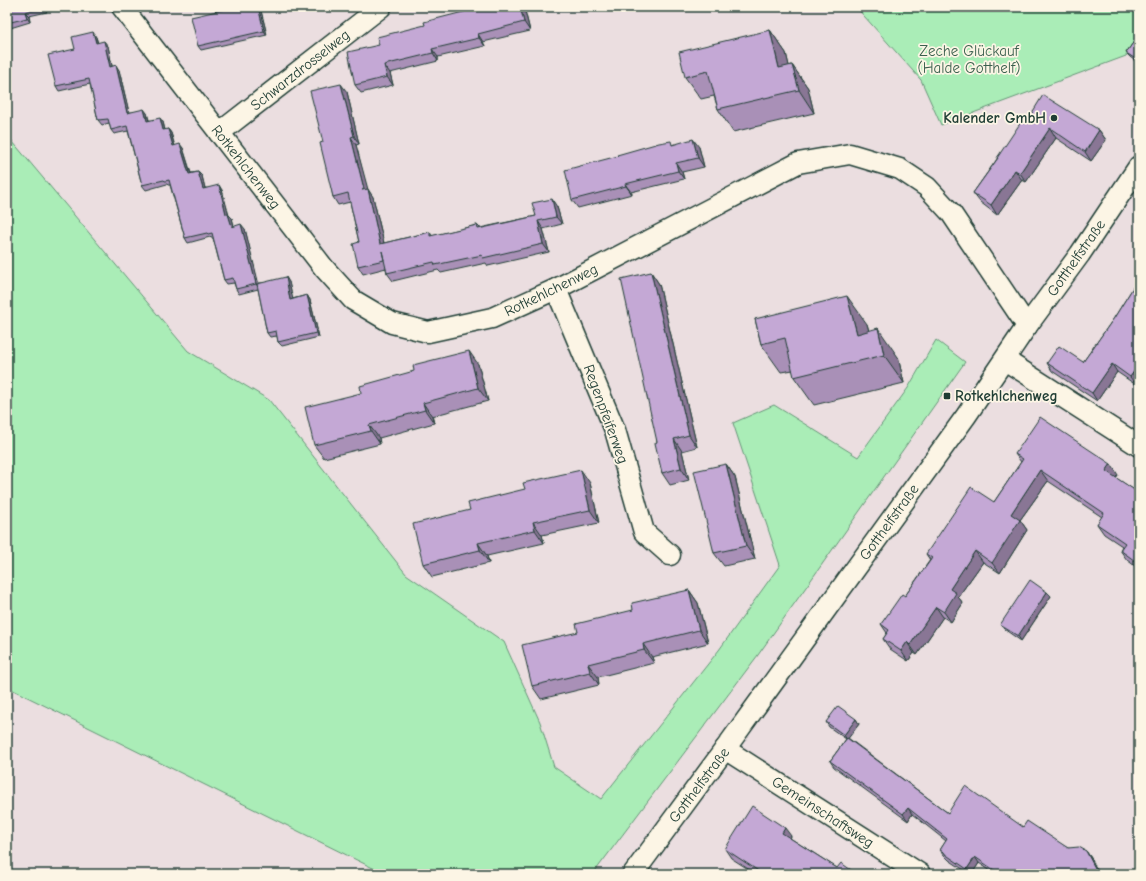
<svg xmlns="http://www.w3.org/2000/svg" width="1146" height="881" font-family="'Comic Neue',sans-serif">
	<style>
		.green { fill: #aaedb7; stroke: #649576 }
		.lines { fill: none; stroke-linecap: round; stroke-linejoin: round }
		.minor-casing { stroke: #1f3d34; stroke-width: 23 }
		.minor { stroke: #fcf5e5; stroke-width: 20 }
		.wall { fill: #a990b7; stroke: #1f3d34 }
		.shaded-wall { fill: #897695; stroke: #1f3d34 }
		.building { fill: #c4a8d5; stroke: #1f3d34 }
		.poi-dot { fill: #1f3d34; stroke: #fcf5e5; stroke-width: 1.5 }
		.labels { text-anchor: middle; stroke-width: 3.5; stroke-linejoin: round; paint-order: stroke }
		.park-label { font-size: 15px; fill: #3b604e; stroke: #fcf5e5 }
		.street-label { font-size: 15px; fill: #1f3d34; stroke: #fcf5e5 }
		.poi-label { font-size: 15px; font-weight: bold; fill: #1f3d34; stroke: #fcf5e5; text-anchor: end }
	</style>
	<rect width="100%" height="100%" fill="#ebdee0"/>
	<filter id="ink" filterUnits="userSpaceOnUse"><feTurbulence type="fractalNoise" baseFrequency=".025" numOctaves="2"/><feDisplacementMap in="SourceGraphic" scale="8" xChannelSelector="R" yChannelSelector="G"/><feConvolveMatrix kernelMatrix="1 2 1 2 8 2 1 2 1" color-interpolation-filters="sRGB"/></filter>
	<g filter="url(#ink)">
		<g class="green">
			<polygon points="856,7 1139,7 1139,36 1126,56 941,125 921,80"/>
			<polygon points="7,135 188,351 269,400 406,574 504,642 540,722 554,767 601,799 719,650 780,565 733,423 774,405 858,457 908,388 936,340 965,362 758,655 593,874 385,874 7,687"/>
		</g>
		<g class="lines">
			<defs>
				<g id="minor">
					<polyline points="122,7 324,268 353,300 392,323 428,332 492,318 556,289 798,163 850,154 900,169 927,187 951,213 1027,326"/>
					<polyline points="219,133 381,7"/>
					<polyline points="556,289 615,430 644,532 670,555"/>
					<polyline points="1005,360 1139,446"/>
					<polyline points="725,749 920,874"/>
					<polyline points="633,874 725,749 966,416 1027,326 1080,254 1139,166"/>
				</g>
			</defs>
			<use href="#minor" class="minor-casing"/>
			<use href="#minor" class="minor"/>
		</g>
		<g class="wall">
			<polygon points="7,7 46,7 47,12 29,16 30,22 7,29"/>
			<polygon points="230,7 260,7 267,35 201,50 198,46 230,8"/>
			<polygon points="471,7 524,7 530,31 483,42 485,46 438,57 438,61 390,73 393,85 361,93 355,85 379,45 471,10"/>
			<polygon points="770,30 786,53 789,66 792,65 808,88 814,113 733,132 718,109 714,96 701,99 685,77"/>
			<polygon points="1139,34 1139,64 1130,57 1126,53"/>
			<polygon points="96,37 98,43 108,46 112,66 119,70 129,112 147,113 149,120 163,122 165,130 168,129 171,133 175,146 183,148 191,173 198,172 202,176 205,188 222,190 228,214 232,218 234,226 245,229 258,283 289,282 292,299 307,295 310,300 319,337 282,346 278,342 277,336 270,337 267,333 258,289 239,294 236,289 234,283 227,284 224,280 213,238 211,238 210,237 188,243 185,238 170,185 168,185 167,184 146,190 142,185 128,131 114,134 111,130 109,123 102,125 98,120 90,84 59,91 56,86 75,49"/>
			<polygon points="347,92 359,144 356,145 367,189 373,197 384,243 430,232 432,236 477,225 480,228 536,216 557,207 562,224 543,229 549,252 488,266 486,263 441,273 438,270 393,281 387,273 386,268 363,274 358,266 359,242 350,202 338,205 333,197 323,142"/>
			<polygon points="1027,121 1099,130 1106,140 1091,161 1056,138 1026,182 1022,180 997,215 980,202 973,193 997,159 997,158"/>
			<polygon points="674,144 699,147 704,167 682,172 684,179 631,192 632,194 578,208 572,200"/>
			<polygon points="651,272 659,284 697,447 682,451 689,480 670,485 662,473 657,442"/>
			<polygon points="1139,278 1139,380 1136,385 1117,372 1097,401 1052,371 1047,363 1083,362 1114,318"/>
			<polygon points="755,319 867,324 869,331 898,357 904,383 814,405 794,377 793,370 781,372 761,344"/>
			<polygon points="478,364 488,401 432,416 434,423 379,438 380,444 324,458 314,445"/>
			<polygon points="1015,454 1118,475 1116,478 1139,493 1139,569 1127,560 1120,550 1122,546 1104,534 1097,524 1102,517 1048,481 1020,520 1027,530 1000,573 983,562 958,597 963,603 951,622 943,617 917,655 914,653 908,661 890,649 883,639 887,633 881,624 905,596 930,560 926,554 994,502 1021,462"/>
			<polygon points="726,464 735,477 755,559 724,566 714,553"/>
			<polygon points="590,483 599,523 542,535 544,543 487,556 489,563 432,577 423,564"/>
			<polygon points="689,590 698,603 708,643 652,657 654,663 598,677 599,685 541,699 532,686 633,610"/>
			<polygon points="1047,592 1051,596 1021,641 1004,629 1000,625"/>
			<polygon points="856,719 859,724 848,738 948,813 1023,827 1068,848 1086,851 1091,858 1096,869 1104,874 995,874 979,863 972,874 970,874 949,860 945,856 940,850 946,841 912,814 908,821 834,767 830,761 846,739 829,727 826,722"/>
			<polygon points="791,836 790,838 837,868 857,874 756,874 731,858 725,849"/>
		</g>
		<g class="shaded-wall">
			<polygon points="44,7 46,7 47,12"/>
			<polygon points="258,7 260,7 267,35 264,31"/>
			<polygon points="520,7 524,7 530,31 524,22"/>
			<polygon points="25,12 29,16 30,22 27,18"/>
			<polygon points="770,30 786,53 795,91 779,68"/>
			<polygon points="93,32 96,37 99,48 96,43"/>
			<polygon points="478,34 483,42 485,46 479,38"/>
			<polygon points="104,41 108,46 113,71 110,67"/>
			<polygon points="432,49 438,57 438,61 433,53"/>
			<polygon points="116,65 119,70 130,117 127,113"/>
			<polygon points="384,65 390,73 393,85 387,77"/>
			<polygon points="792,65 808,88 814,113 799,90"/>
			<polygon points="341,84 347,92 359,144 354,136"/>
			<polygon points="144,109 147,113 150,126 147,121"/>
			<polygon points="160,118 163,122 166,135 163,130"/>
			<polygon points="1050,128 1056,138 1026,182 1020,173"/>
			<polygon points="168,129 171,133 176,151 173,146"/>
			<polygon points="1099,130 1106,140 1091,161 1085,152"/>
			<polygon points="351,137 356,145 370,197 364,189"/>
			<polygon points="693,139 699,147 704,167 698,158"/>
			<polygon points="180,144 183,148 192,178 189,174"/>
			<polygon points="676,163 682,172 684,179 678,171"/>
			<polygon points="1015,170 1022,180 997,215 991,205"/>
			<polygon points="198,172 202,176 206,193 203,189"/>
			<polygon points="625,184 631,192 632,194 626,186"/>
			<polygon points="219,185 222,190 230,219 226,214"/>
			<polygon points="368,189 373,197 386,252 380,244"/>
			<polygon points="552,199 557,207 562,224 556,217"/>
			<polygon points="228,214 232,218 235,231 232,227"/>
			<polygon points="538,221 543,229 549,252 543,244"/>
			<polygon points="241,224 245,229 260,289 256,284"/>
			<polygon points="651,272 659,284 697,447 689,435"/>
			<polygon points="286,277 289,282 294,304 290,300"/>
			<polygon points="307,295 310,300 319,337 316,333"/>
			<polygon points="847,296 867,324 876,357 857,334"/>
			<polygon points="878,328 898,357 904,383 884,355"/>
			<polygon points="469,351 478,364 488,401 478,388"/>
			<polygon points="1112,364 1117,372 1097,401 1092,393"/>
			<polygon points="1135,370 1139,376 1139,380 1136,385 1130,377"/>
			<polygon points="423,403 432,416 434,423 425,410"/>
			<polygon points="369,425 379,438 380,444 371,431"/>
			<polygon points="674,439 682,451 689,480 681,468"/>
			<polygon points="726,464 735,477 755,559 746,546"/>
			<polygon points="1111,464 1118,475 1113,481 1106,471"/>
			<polygon points="581,470 590,483 599,523 590,510"/>
			<polygon points="1040,470 1048,481 1020,520 1027,530 1000,573 992,563 1011,514"/>
			<polygon points="533,522 542,535 544,543 535,530"/>
			<polygon points="478,543 487,556 489,563 480,550"/>
			<polygon points="975,551 983,562 958,597 963,603 951,622 944,612 950,589"/>
			<polygon points="689,590 698,603 708,643 699,630"/>
			<polygon points="1047,592 1051,596 1021,641 1018,636"/>
			<polygon points="936,607 943,617 917,655 910,645"/>
			<polygon points="907,642 914,653 908,661 901,651"/>
			<polygon points="643,644 652,657 654,663 644,650"/>
			<polygon points="588,664 598,677 599,685 590,672"/>
			<polygon points="856,719 859,724 847,740 844,735"/>
			<polygon points="908,808 912,814 908,821 903,814"/>
			<polygon points="785,828 791,836 788,842 782,833"/>
			<polygon points="1086,851 1091,858 1099,874 1095,868"/>
			<polygon points="975,857 979,863 972,874 971,874 967,869"/>
		</g>
		<g class="building">
			<polygon points="7,7 44,7 25,12 27,18 7,23"/>
			<polygon points="230,7 258,7 264,31 198,46 191,17 230,8"/>
			<polygon points="471,7 520,7 524,22 478,34 479,38 432,49 433,53 384,65 387,77 355,85 348,52 379,45 377,37 425,25 424,22 471,10"/>
			<polygon points="770,30 779,68 792,65 799,90 718,109 708,71 685,77 679,52"/>
			<polygon points="93,32 96,43 104,41 110,67 116,65 127,113 144,109 147,121 160,118 163,130 168,129 173,146 180,144 189,174 198,172 203,189 219,185 226,214 228,214 232,227 241,224 256,284 236,289 233,278 224,280 212,233 208,234 207,233 185,238 169,180 165,181 164,180 142,185 127,126 111,130 108,119 98,120 89,79 56,86 48,55 75,49 72,37"/>
			<polygon points="1139,34 1139,61 1126,53"/>
			<polygon points="341,84 354,136 351,137 364,189 362,190 368,189 380,244 430,232 430,236 477,225 478,229 536,216 532,203 552,199 556,217 538,221 543,244 483,258 482,255 435,265 434,262 387,273 382,251 384,260 358,266 353,244 359,242 348,193 333,197 320,143 323,142 310,91"/>
			<polygon points="1043,95 1099,130 1085,152 1050,128 1020,173 1015,170 991,205 973,193 998,158 997,158 1023,119 1027,121"/>
			<polygon points="693,139 698,158 676,163 678,171 625,184 626,186 572,200 565,170 618,156 617,155 659,143 671,141 672,145"/>
			<polygon points="651,272 689,435 674,439 681,468 662,473 655,443 657,442 621,279"/>
			<polygon points="286,277 290,300 307,295 316,333 278,342 276,331 267,333 257,284"/>
			<polygon points="1139,278 1139,373 1135,370 1130,377 1112,364 1092,393 1047,363 1059,346 1083,362 1114,318"/>
			<polygon points="847,296 857,334 878,328 884,355 794,377 785,338 761,344 755,319"/>
			<polygon points="469,351 478,388 423,403 425,410 369,425 371,431 314,445 305,407 361,393 360,386 414,371 413,365"/>
			<polygon points="1040,417 1111,464 1106,471 1139,493 1139,562 1138,563 1120,550 1125,543 1097,524 1104,513 1040,470 1011,514 1020,520 992,563 975,551 950,589 956,593 944,612 936,607 910,645 907,642 901,651 883,639 889,630 881,624 902,594 905,596 932,558 926,554 971,487 994,502 1023,459 1015,454"/>
			<polygon points="726,464 746,546 714,553 694,471"/>
			<polygon points="581,470 590,510 533,522 535,530 478,543 480,550 423,564 413,524 470,510 468,503 525,489 523,483"/>
			<polygon points="1030,580 1047,592 1018,636 1000,625"/>
			<polygon points="689,590 699,630 643,644 644,650 588,664 590,672 532,686 522,645 578,632 576,624 633,610 632,603"/>
			<polygon points="838,706 856,719 844,735 826,722"/>
			<polygon points="847,738 948,813 965,786 1023,827 1027,821 1068,848 1079,847 1086,851 1095,868 1104,874 1000,874 975,857 967,869 945,854 945,853 940,850 947,839 908,808 903,814 830,761"/>
			<polygon points="752,806 785,828 782,833 837,868 841,863 857,874 763,874 725,849"/>
		</g>
	</g>
	<g class="poi-dot">
		<circle cx="1054" cy="118" r="4"/>
		<rect x="943" y="392" width="8" height="8" rx="2"/>
	</g>
	<g class="labels">
		<g class="park-label">
			<text x="969" y="56">Zeche Glückauf<tspan x="969" dy="17">(Halde Gotthelf)</tspan></text>
		</g>
		<g class="street-label">
			<text transform="translate(300 70) rotate(-38)" y="5">Schwarzdrosselweg</text>
			<text transform="translate(246 167) rotate(52)" y="5">Rotkehlchenweg</text>
			<text transform="translate(1076 258) rotate(-55)" y="5">Gotthelfstraße</text>
			<text transform="translate(551 290) rotate(-26)" y="5">Rotkehlchenweg</text>
			<text transform="translate(606 414) rotate(70)" y="5">Regenpfeiferweg</text>
			<text transform="translate(889 522) rotate(-54)" y="5">Gotthelfstraße</text>
			<text transform="translate(699 785) rotate(-53)" y="5">Gotthelfstraße</text>
			<text transform="translate(823 812) rotate(33)" y="5">Gemeinschaftsweg</text>
		</g>
		<g class="poi-label">
			<text x="1046" y="123">Kalender GmbH</text>
			<text x="955" y="401" text-anchor="start">Rotkehlchenweg</text>
		</g>
	</g>
	<rect width="1146" height="881" fill="none" stroke="#fcf5e5" stroke-width="24"/>
	<rect x="12" y="12" width="1122" height="857" fill="none" stroke="#1f3d34" stroke-width="1.5" filter="url(#ink)"/>
</svg>
